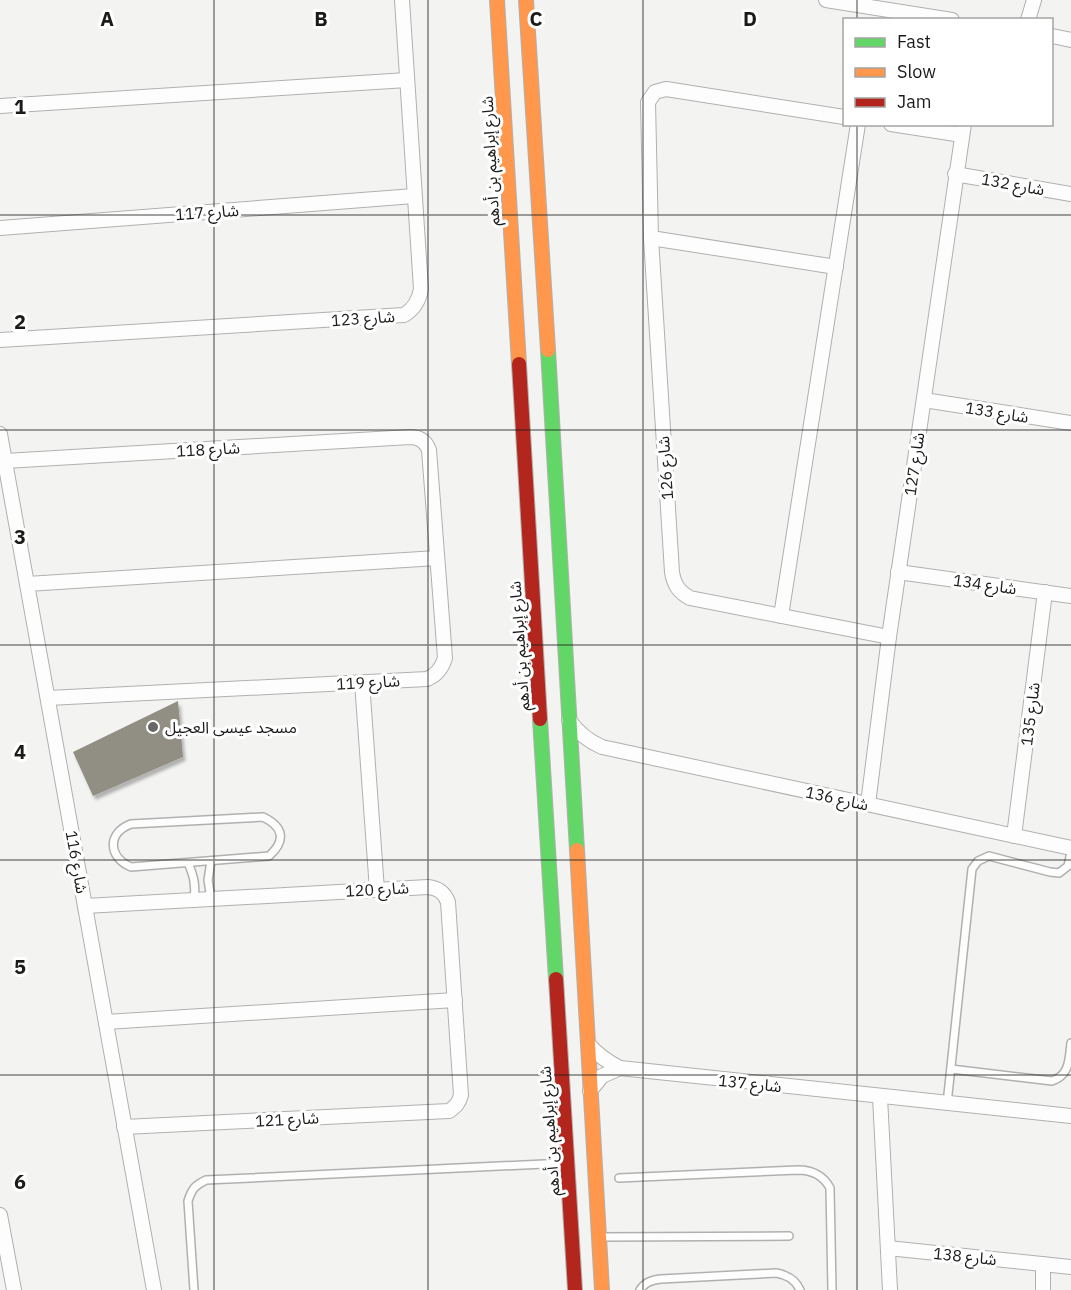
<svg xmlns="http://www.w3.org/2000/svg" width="1071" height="1290" font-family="'IBM Plex Sans','Noto Sans Arabic',sans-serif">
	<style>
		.building { fill: #918e84; filter: url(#shadow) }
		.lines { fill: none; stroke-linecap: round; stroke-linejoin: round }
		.lane-casing { stroke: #b0b1af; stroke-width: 10 }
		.street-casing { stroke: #b0b1af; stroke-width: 16 }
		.fast-casing { stroke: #b0b1af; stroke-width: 16 }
		.slow-casing { stroke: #b0b1af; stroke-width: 16 }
		.jam-casing { stroke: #b0b1af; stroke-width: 16 }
		.lane { stroke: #fdfdfd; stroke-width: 7 }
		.street { stroke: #fdfdfd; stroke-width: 14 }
		.fast { stroke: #63d668; stroke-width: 14 }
		.slow { stroke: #ff974d; stroke-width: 14 }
		.jam { stroke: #b3261e; stroke-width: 14 }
		.grid { fill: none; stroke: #1b1b1a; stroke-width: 1.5; stroke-opacity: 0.55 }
		.poi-dot { fill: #676766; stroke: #fff; stroke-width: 2 }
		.labels { text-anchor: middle; stroke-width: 6; stroke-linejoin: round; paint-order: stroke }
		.street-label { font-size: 16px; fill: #1b1b1a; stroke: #fff }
		.poi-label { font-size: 16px; fill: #1b1b1a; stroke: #fff; text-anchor: start }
		.grid-label { font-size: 20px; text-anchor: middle; font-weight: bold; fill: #1b1b1a; stroke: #fff; stroke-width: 6; stroke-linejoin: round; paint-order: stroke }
	</style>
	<defs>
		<filter id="shadow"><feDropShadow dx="2.5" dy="4" stdDeviation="1.5" flood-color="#0004"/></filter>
	</defs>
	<rect width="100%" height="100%" fill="#f3f4f2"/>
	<polygon class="building" points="178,701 183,757 93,796 73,752"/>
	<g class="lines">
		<defs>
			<g id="lane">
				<path d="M 263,817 C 284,827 286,841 269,856 L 131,867 C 108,857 107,833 131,824 Z"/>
				<polyline points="211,861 208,880 211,899"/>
				<path d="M 188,863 C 194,876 196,886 194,900"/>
				<path d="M 951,1069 L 1052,1081 C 1070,1075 1069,1059 1071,1043"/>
				<polyline points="947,1104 972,869 978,861 989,856 1050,872 1059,873 1068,866 1071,852"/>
				<path d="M 619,1178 L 798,1170 C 812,1170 823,1175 830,1188 L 832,1290"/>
				<polyline points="601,1237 789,1236"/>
				<path d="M 194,1290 L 188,1201 C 192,1189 194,1186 206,1180 L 565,1163"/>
				<path d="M 640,1290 C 645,1282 652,1280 661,1279 L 776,1273 C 787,1275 795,1279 800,1290"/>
			</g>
			<g id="street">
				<polyline points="826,0 952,20"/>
				<polyline points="1028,20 1034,0"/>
				<polyline points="1052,36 1071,40"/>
				<polyline points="0,106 407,80"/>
				<path d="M 844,117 L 666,89 L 655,92 L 648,102 L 651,238 L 672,572 C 674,585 679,592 690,598 L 889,637"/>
				<polyline points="891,124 962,135"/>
				<polyline points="955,174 1071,194"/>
				<polyline points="0,228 414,196"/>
				<polyline points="651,238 836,267"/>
				<path d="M 0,340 L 404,315 C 414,309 419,301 421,289 L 402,0"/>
				<polyline points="924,400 1071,423"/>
				<polyline points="0,434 154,1290"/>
				<path d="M 5,461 L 410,437 C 420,437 426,442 429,450 L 445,658 C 442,668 437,675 427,679 L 48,698"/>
				<polyline points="898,572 1071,596"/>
				<polyline points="27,584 437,558"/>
				<polyline points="781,616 858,124"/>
				<polyline points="362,682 377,890"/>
				<path d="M 569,720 C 578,733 588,741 602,747 L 1071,848"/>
				<polyline points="868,804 889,637 964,124"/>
				<polyline points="1014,836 1045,592"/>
				<path d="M 85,906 L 428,887 C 438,888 444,892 448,902 L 461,1095 C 459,1103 456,1106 449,1111 L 124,1127"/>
				<polyline points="106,1022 455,1000"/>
				<path d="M 588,1044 C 598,1055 607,1062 620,1068 L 1071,1116"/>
				<polyline points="590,1091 602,1076 620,1068"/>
				<polyline points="880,1097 890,1290"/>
				<polyline points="0,1215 14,1290"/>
				<polyline points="888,1248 1071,1267"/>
				<polyline points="1043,1264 1043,1290"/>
			</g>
			<g id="fast">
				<polyline points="548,350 577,850"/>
				<polyline points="540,719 556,979"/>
			</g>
			<g id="slow">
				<polyline points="497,0 519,364"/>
				<polyline points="526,0 548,350"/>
				<polyline points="577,850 602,1290"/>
			</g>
			<g id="jam">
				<polyline points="519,364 540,719"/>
				<polyline points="556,979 575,1290"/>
			</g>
		</defs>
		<use href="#lane" class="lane-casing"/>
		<use href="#street" class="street-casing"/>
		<use href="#fast" class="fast-casing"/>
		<use href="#slow" class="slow-casing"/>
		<use href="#jam" class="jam-casing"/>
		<use href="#lane" class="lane"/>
		<use href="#street" class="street"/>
		<use href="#fast" class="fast"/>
		<use href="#slow" class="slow"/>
		<use href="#jam" class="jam"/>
	</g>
	<path class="grid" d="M 214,0 L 214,1290M 428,0 L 428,1290M 643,0 L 643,1290M 857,0 L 857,20M 857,124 L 857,1290M 0,215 L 1071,215M 0,430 L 1071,430M 0,645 L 1071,645M 0,860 L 1071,860M 0,1075 L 1071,1075"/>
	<circle class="poi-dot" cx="153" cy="727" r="6"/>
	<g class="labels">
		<g class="street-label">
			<text transform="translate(490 161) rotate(-93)" y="6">شارع إبراهيم بن أدهم</text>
			<text transform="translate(1013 184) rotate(10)" y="6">شارع 132</text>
			<text transform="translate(207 212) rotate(-4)" y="6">شارع 117</text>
			<text transform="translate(363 318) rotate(-4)" y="6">شارع 123</text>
			<text transform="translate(997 412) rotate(9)" y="6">شارع 133</text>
			<text transform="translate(208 449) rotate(-3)" y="6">شارع 118</text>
			<text transform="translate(914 464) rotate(-82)" y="6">شارع 127</text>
			<text transform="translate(665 468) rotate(-94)" y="6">شارع 126</text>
			<text transform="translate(985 584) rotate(8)" y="6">شارع 134</text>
			<text transform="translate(519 646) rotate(-94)" y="6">شارع إبراهيم بن أدهم</text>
			<text transform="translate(368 682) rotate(-3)" y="6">شارع 119</text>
			<text transform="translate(1030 714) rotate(-83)" y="6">شارع 135</text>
			<text transform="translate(837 798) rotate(12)" y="6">شارع 136</text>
			<text transform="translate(77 862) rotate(80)" y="6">شارع 116</text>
			<text transform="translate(377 889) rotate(-3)" y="6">شارع 120</text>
			<text transform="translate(750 1083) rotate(6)" y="6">شارع 137</text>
			<text transform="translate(287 1119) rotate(-3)" y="6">شارع 121</text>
			<text transform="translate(549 1131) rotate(-94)" y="6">شارع إبراهيم بن أدهم</text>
			<text transform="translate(965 1256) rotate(6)" y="6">شارع 138</text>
		</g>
		<g class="poi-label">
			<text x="165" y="733">مسجد عيسى العجيل</text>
		</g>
	</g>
	<g class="grid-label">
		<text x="107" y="26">A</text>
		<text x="321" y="26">B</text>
		<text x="536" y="26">C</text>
		<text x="750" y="26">D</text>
		<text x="20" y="114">1</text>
		<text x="20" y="329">2</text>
		<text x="20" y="544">3</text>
		<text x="20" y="759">4</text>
		<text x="20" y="974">5</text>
		<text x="20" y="1189">6</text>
	</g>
	<rect x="843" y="18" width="210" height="108" fill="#ffffff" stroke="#a4a4a3" stroke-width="1.5"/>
	<rect x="855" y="38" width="30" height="9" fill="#63d668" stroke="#a4a4a3" stroke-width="1.5"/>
	<text x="897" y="48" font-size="18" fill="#1b1b1a">Fast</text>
	<rect x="855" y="68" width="30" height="9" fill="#ff974d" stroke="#a4a4a3" stroke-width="1.5"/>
	<text x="897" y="78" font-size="18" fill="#1b1b1a">Slow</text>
	<rect x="855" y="98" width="30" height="9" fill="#b3261e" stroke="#a4a4a3" stroke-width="1.5"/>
	<text x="897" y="108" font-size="18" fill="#1b1b1a">Jam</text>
</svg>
